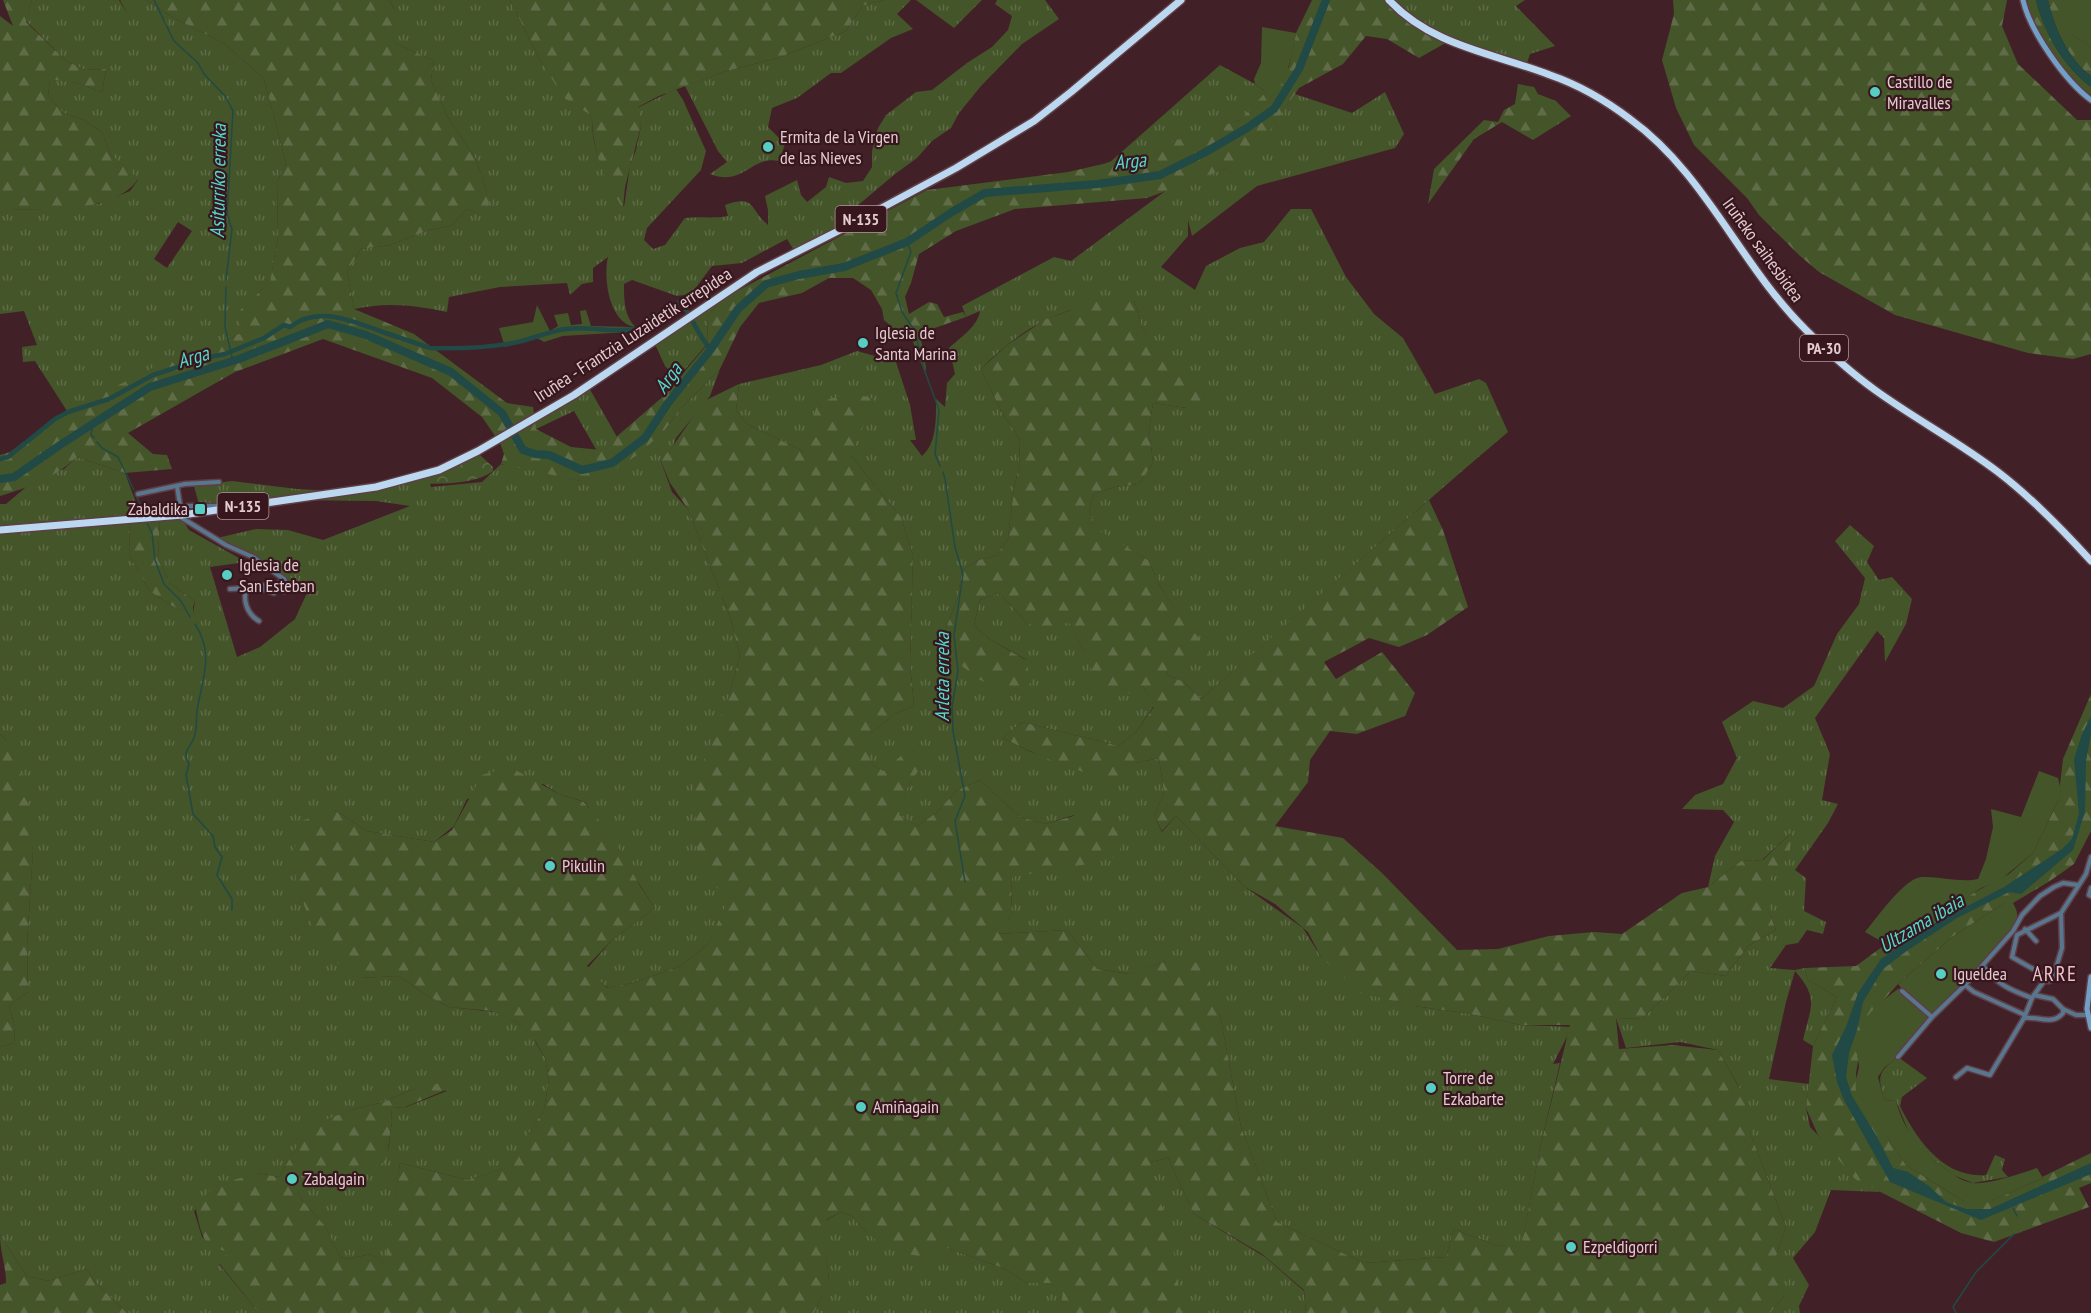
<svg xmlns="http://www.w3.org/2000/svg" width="2091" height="1313" font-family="'PT Sans Narrow',sans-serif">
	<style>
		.grass { fill: url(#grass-tufts); fill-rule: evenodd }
		.forest { fill: url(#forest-firs) }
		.park { fill: url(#park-crowns) }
		.garden { fill: #445529 }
		.water { fill: #214945 }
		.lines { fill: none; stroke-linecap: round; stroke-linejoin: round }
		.stream { stroke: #214945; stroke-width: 1.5 }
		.canal { stroke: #214945; stroke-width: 4.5 }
		.river { stroke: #214945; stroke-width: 8 }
		.street-casing { stroke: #5f3f45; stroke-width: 7 }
		.secondary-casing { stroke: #5f3f45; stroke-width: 8 }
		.highway-casing { stroke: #5f3f45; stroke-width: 10 }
		.street { stroke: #59768f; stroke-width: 4 }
		.secondary { stroke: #719fc8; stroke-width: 5 }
		.highway { stroke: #bcd8f1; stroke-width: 7 }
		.poi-dot { fill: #56cec2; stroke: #37161e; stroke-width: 2 }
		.labels { text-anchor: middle; stroke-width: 4.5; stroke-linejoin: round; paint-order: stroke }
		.shield { fill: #37161e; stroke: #af959a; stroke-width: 1.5 }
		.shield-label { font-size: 16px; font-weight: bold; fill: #e3cbcf }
		.poi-label { font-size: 18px; fill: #e3cbcf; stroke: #37161e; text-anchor: start }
		.street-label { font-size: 18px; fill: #e3cbcf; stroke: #37161e }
		.water-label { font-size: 20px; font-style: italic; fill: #54d8cc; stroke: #37161e }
		.quarter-label { font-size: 21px; letter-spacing: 1.5px; fill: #edbfc7; stroke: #37161e }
	</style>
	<defs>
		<pattern id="grass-tufts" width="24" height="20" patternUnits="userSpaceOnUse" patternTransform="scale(1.5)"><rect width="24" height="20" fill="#445529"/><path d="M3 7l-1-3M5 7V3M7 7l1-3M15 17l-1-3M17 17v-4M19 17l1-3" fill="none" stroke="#5f6c47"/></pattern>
		<pattern id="forest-firs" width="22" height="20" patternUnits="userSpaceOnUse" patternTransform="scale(1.5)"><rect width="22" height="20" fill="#445529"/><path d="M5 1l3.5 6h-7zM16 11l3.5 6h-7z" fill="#5f6c47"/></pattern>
		<pattern id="park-crowns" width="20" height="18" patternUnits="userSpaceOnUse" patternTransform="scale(1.5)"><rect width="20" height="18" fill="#445529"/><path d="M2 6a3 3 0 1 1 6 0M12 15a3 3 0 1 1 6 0" fill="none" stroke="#5f6c47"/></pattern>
	</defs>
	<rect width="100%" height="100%" fill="#422027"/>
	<g class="grass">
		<path d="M 32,0 L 119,0 L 127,13 L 120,0 L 146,0 L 172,17 L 225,44 L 264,79 L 286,163 L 277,182 L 278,237 L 270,283 L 256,295 L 241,333 L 67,411 L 35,361 L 23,362 L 22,347 L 37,345 L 24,311 L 0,314 L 0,212 L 7,209 L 46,210 L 98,204 L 130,191 L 138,180 L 110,154 L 102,132 L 83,120 L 63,113 L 48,96 L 50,78 L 76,83 L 102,92 L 106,69 L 85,70 L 65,60 L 26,21 ZM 178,222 L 192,231 L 167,268 L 154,259 Z"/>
		<path d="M 389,0 L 510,0 L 540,60 L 568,100 L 592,116 C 591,153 606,176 624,207 L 630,166 L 636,150 L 641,126 L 637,108 L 676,89 L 683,100 L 706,151 L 701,170 L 647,228 L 644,240 L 653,249 L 665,245 L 685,218 C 700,216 713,219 728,216 L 725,205 C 757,194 749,210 768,225 L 768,210 L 765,196 L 797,180 L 801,195 L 807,202 L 826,187 L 829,177 L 846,183 L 863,181 L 872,167 L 872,151 L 878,128 L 886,115 L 916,92 L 932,90 L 967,63 L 992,47 L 1008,30 L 1012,16 L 995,4 L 997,0 L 1045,0 L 1059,19 L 1022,44 L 981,86 L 959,113 L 951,128 L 932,141 L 917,158 L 895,174 L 856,207 L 857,215 L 795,252 L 787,239 L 742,263 L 712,266 L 691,294 L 677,296 L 632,280 L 624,284 C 624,300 624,315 635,327 C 609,323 603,278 608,257 L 593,268 L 593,282 L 582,284 L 570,295 L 567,283 L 500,287 L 449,297 L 447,312 C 413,305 388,302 354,309 L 347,272 L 361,249 L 390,245 L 429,230 L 451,226 L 467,209 L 491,217 L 484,183 L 476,159 L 447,116 L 431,80 L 434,61 L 395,43 L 395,10 Z"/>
		<path d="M 884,0 L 911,0 L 897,14 L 913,29 L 891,38 L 841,73 L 831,73 L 797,98 L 772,108 L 768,127 L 785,144 L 779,161 C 751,155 744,187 710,174 L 727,162 L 718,151 L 685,86 L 723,72 L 778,58 L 846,31 L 862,6 Z"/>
		<polygon points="916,0 982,0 954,28"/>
		<polygon points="1389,0 1525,0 1516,6 1555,46 1530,54 1526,66 1437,36"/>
		<polygon points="1220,65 1255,84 1272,97 1240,120 1100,171"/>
		<path d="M 1385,92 L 1404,134 L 1395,148 L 1257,186 L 1192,236 L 1188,220 L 1188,236 L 1161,267 L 1195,290 L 1206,266 L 1240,248 L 1264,242 L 1291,209 L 1311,209 L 1346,277 L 1374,314 L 1403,338 L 1435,394 L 1479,379 L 1486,383 L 1508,432 C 1404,520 1304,611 1201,699 L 1184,682 L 1168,675 L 1164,657 L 1180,618 L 1160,586 L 1148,560 L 1098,531 L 1089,511 L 1094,494 L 1115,487 L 1139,484 L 1153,463 L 1149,429 L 1153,403 L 1187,408 L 1142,327 L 1134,300 C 1115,302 1096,304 1078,308 C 1040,318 1008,341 981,369 L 1001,411 L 1020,440 L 1019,466 L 1014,488 L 1008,539 L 996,556 L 978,560 L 962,570 L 958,597 L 942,639 L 1027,660 L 989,639 L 974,625 L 980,600 L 999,593 L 1027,623 L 1068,620 L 1084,651 L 1143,686 L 1154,706 L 1136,732 L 1119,746 L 1022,722 L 1003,738 L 1031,752 L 1058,761 L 1135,763 L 1159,758 L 1164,792 L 1154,816 L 1162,832 L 1176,816 L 1245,887 L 1303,928 L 1321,957 L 1414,1006 L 1465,1013 L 1521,1025 L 1572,1027 L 1553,1064 L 1560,1063 L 1540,1148 L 1522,1244 L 1498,1246 L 1454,1229 L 1446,1257 L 1364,1263 L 1277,1222 L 1241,1127 L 1220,1014 L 1166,961 L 1130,974 L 1097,969 L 1067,930 L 997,934 L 1011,916 L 1012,877 L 1074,815 L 1046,824 L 1020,817 L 980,780 L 956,791 L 937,812 L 918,826 L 898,815 L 907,788 L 924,761 L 884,771 L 869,764 L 870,734 L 896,713 L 914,706 L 910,665 L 913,555 L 901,517 L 851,456 L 803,451 L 747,424 L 736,411 L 739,384 L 821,365 L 857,351 L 896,362 L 910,405 L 916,440 L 910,440 L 922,456 C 937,443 936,418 936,399 L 945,407 L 947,383 L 955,374 L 949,348 C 960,338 978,326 980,311 L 966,317 L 962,306 L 1054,257 L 1071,261 L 1168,189 L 1230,167 L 1279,116 L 1295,94 L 1352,113 Z"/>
		<polygon points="722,299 708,316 707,344 677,379 665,366 654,342"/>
		<path d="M 720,369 L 710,396 L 676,438 L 670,453 L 660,459 L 672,492 L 688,509 L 730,617 L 740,656 L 729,695 L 731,899 L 708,944 L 681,966 L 632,983 L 608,988 L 586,970 L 612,940 L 655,908 L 585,802 L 559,794 L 543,784 L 467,799 L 454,826 L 434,842 L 367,831 L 335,810 L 360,978 L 399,976 L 426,995 L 449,1007 L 495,1012 L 517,1022 L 533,1038 L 545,1058 L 549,1078 L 544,1110 L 507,1168 L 468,1180 L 400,1163 L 386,1265 L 371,1254 L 349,1259 L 340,1257 L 325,1226 L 302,1200 L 292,1179 L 388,1151 L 392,1121 L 391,1108 L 406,1107 L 447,1091 L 429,1087 L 411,1090 L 384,1102 L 354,1109 L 309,1127 L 279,1177 L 258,1173 L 194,1211 L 202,1237 L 230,1252 L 219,1264 L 259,1313 L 127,1313 L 94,1281 L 87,1269 L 48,1281 L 27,1276 L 0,1235 L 0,1047 L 14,1043 L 15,1027 L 9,1006 L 28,992 L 27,945 L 33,850 L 7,741 L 0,734 L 0,504 L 6,504 L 32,482 L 64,469 L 77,457 L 125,473 L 141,516 L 182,519 L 189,530 L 246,562 L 210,567 L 237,657 L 260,647 L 295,619 L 308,591 L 287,585 L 280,575 L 253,557 L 217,538 L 256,529 L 288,530 L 323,540 L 410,506 L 376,501 L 288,500 L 201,512 L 194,486 L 232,481 L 297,489 L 337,491 L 427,474 L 431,487 L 482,482 L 501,464 L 503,465 L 506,461 L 523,467 L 580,481 L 665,430 L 679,410 ZM 160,517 L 158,559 L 170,583 L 195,601 L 193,615 L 172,606 L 148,590 L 141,574 L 129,556 L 130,520 Z"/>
		<polygon points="588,386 617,437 605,449 597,451 574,411 536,429 530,425"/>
		<path d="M 1850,525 L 1874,546 L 1867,562 L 1879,580 L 1892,577 L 1912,599 L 1906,624 L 1885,662 L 1884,638 L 1877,631 L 1815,718 L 1830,754 L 1822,800 L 1838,804 L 1828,823 L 1795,870 L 1806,878 L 1804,911 L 1826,922 L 1823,934 L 1807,930 L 1798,943 L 1786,945 L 1770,968 L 1795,970 L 1804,968 L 1808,980 L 1837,997 L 1813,1046 L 1803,1040 C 1810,1008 1820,999 1795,971 L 1786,1002 L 1769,1079 L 1809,1084 L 1806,1108 L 1810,1127 L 1850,1168 L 1880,1192 L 1831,1190 L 1815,1232 L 1793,1258 L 1809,1285 L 1799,1306 L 1800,1313 L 1770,1313 L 1784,1296 L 1776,1273 L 1776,1257 L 1786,1227 L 1751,1135 L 1739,1087 L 1718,1050 L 1680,1042 L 1626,1048 L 1616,1018 L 1642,1019 L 1691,971 L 1726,976 L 1748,946 L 1776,930 C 1772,919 1766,906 1766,894 C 1767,875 1783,850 1791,833 L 1762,860 L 1741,861 L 1708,887 L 1715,856 L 1734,822 L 1723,810 L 1682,809 L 1695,795 L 1723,784 L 1737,758 L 1722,722 L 1753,701 L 1783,708 L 1814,686 L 1837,634 L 1859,604 L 1865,578 L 1835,541 Z"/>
		<path d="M 1898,1057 L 1927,1078 L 1902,1097 L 1900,1106 C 1916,1139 1944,1179 1986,1175 L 1995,1155 L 2005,1159 L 2002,1170 L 2008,1177 L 1973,1183 L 1953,1175 L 1923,1152 L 1910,1135 L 1896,1101 L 1884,1100 C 1878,1075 1877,1073 1898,1057 Z"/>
		<polygon points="1168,1158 1194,1214 1265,1257 1304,1291 1306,1313 1181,1313 1150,1162"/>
		<polygon points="840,1212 852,1216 867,1233 947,1248 1003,1268 1027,1283 1067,1283 1062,1313 814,1313 829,1280 822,1223"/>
	</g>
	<g class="forest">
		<path d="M 3,0 L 32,0 L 26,22 L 65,60 L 85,70 L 106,69 L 102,92 L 76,83 L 50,79 L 48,96 L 63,113 L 83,120 L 102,132 L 110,154 L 138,179 C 122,205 71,210 43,210 C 28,210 14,208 0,212 L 0,16 L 13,26 Z"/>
		<path d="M 146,0 L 389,0 L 395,10 L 395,43 L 434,61 L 431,80 L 447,116 L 476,159 L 484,183 L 492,218 L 467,209 L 451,226 L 429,230 L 390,245 L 361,249 L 347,272 L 354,309 L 414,334 L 507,403 L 533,407 L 536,429 L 571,447 L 601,450 L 666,394 L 707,345 L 708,316 L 722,299 L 927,190 L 1068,172 L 1103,164 L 1240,120 L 1289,67 L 1296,33 L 1312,0 L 1389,0 L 1449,41 L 1419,58 L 1387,39 L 1366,36 L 1343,64 L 1299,88 L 1260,145 L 1230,167 L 1147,198 L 1015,209 L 956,231 L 919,254 L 911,283 L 905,297 L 909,314 L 929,302 L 937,304 L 944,317 L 963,312 L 966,317 L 929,330 L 921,339 L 926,368 L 925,373 L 912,339 L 899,339 L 893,328 L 884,320 L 882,309 L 871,290 L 853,278 L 829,278 L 802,293 L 759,303 L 740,327 L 720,369 L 679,410 L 665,430 L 640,453 L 603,478 L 580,481 L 501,464 L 504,454 L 500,443 L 482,417 L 432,378 L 323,339 L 235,372 L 128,433 L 153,454 L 167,455 L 172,469 L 125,473 L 77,457 C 56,477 28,488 0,496 L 0,455 L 10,452 L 61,414 L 156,366 L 208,347 L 241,333 L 238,312 L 270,282 L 278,237 L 277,182 L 286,163 L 264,79 L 225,44 L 172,17 Z"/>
		<path d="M 510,0 L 884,0 L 862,6 L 846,31 L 778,58 L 723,72 L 659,96 L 638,107 L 641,126 L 625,187 L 623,208 C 604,180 592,150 592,116 L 564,98 L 540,60 Z"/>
		<polygon points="1673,0 2007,0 2002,26 2018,64 2077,120 2091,120 2091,354 2073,359 2028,353 1895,315 1819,272 1799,255 1759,215 1747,198 1694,145 1676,108 1662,60 1674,14"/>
		<path d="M 2027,0 L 2036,0 C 2044,33 2064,67 2091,87 L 2091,96 C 2068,80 2031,27 2027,0 Z"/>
		<path d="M 2048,0 L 2059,0 L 2060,26 L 2091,47 L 2091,76 C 2068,59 2054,27 2048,0 Z"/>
		<polygon points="1518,84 1534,87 1538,94 1556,101 1571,116 1533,140 1502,122 1474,139 1428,204 1434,169 1484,120 1498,122 1504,110 1515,104"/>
		<path d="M 1110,296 L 1134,300 L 1142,327 L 1163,362 L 1182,375 L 1206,403 L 1207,423 L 1187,408 L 1153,403 L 1149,429 L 1153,463 L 1139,484 L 1115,487 L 1094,494 L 1089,511 L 1098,530 L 1148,560 L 1160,586 L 1183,622 L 1201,640 L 1214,664 L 1165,657 L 1168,675 L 1184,682 L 1201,699 L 1429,500 L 1443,530 L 1468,607 L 1427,635 L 1399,647 L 1369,638 L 1324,662 L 1336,679 L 1382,652 L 1415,693 L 1405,716 L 1357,734 L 1330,731 L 1310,760 L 1308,782 L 1275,826 L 1343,838 L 1382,873 L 1457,950 L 1498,949 L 1549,936 L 1594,932 L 1622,934 L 1682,893 L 1708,887 L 1741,861 L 1763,860 L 1792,832 L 1789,858 L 1774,868 C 1765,897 1765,902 1776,930 L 1748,946 L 1726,976 L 1691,971 L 1642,1019 L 1616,1018 L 1619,1049 L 1672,1045 L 1718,1050 L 1747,1102 L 1751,1135 L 1786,1227 L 1776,1257 L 1784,1296 L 1770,1313 L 1306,1313 L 1304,1290 L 1262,1254 L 1194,1214 L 1168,1158 L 1150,1162 L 1173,1248 L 1182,1313 L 1060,1313 L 1064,1283 L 1027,1283 L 1003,1268 L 947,1248 L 924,1258 L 886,1248 L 867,1233 L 852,1216 L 840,1212 L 826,1220 L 826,1253 L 829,1281 L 814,1313 L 259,1313 L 219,1263 L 229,1252 C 201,1245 202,1236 196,1210 L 204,1197 L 213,1188 L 230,1181 L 258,1173 L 279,1177 L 309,1126 L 354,1109 L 384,1102 L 411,1090 L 449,1081 L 458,1085 L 405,1107 L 391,1108 L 392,1121 L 386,1163 L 329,1171 L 293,1180 L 302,1200 L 325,1226 L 340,1257 L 349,1259 L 371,1254 L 385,1264 L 400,1163 L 468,1180 L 506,1168 L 544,1110 L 549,1078 L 545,1058 L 536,1042 L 517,1022 L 491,1011 L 449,1007 L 426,995 L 399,976 L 360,978 L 338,963 L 315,935 L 296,883 L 294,851 L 301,821 L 335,810 L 367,831 L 434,842 L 452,830 L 482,775 L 510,767 L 559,794 L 584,802 L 612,836 L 640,886 L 655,908 L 612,940 L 587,966 L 607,988 L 632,983 L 681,966 L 708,944 L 729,898 L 709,881 L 697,850 L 694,786 L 729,695 L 740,656 L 730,617 L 688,509 L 670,483 L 660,459 L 670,450 L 704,401 L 739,384 L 736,411 L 747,424 L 803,451 L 818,402 L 853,393 L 874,399 L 851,456 L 901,517 L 913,555 L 910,665 L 914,706 L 896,713 L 870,734 L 870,764 L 884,771 L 913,745 L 924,762 L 907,788 L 899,815 L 918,826 L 937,812 L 956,791 L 980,780 L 1020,817 L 1046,824 L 1097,809 C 1120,822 1127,829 1118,856 L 1094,863 L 1012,877 L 1011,916 L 998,934 L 1067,930 L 1097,969 L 1129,974 L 1166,961 L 1203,963 L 1220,1014 L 1241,1127 L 1277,1222 L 1364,1263 L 1446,1257 L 1454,1229 L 1498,1246 L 1522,1243 L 1540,1148 L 1570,1025 L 1521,1025 L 1465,1013 L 1414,1006 L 1361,993 L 1321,957 L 1308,932 L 1275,904 L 1245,887 L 1176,816 L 1162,831 L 1154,816 L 1164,792 L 1159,758 L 1135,763 L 1115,781 C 1078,772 1037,756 1003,738 L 1022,722 L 1119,746 L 1136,732 L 1154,707 L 1143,686 L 1121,697 L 1098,686 L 1084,651 L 1068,621 L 1054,634 L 1027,623 L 999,593 L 980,600 L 974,625 L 989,639 L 1026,660 L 1031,683 L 1010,692 L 980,680 L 958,663 L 942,639 L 958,597 L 962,570 L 978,560 L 996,556 L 1008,539 L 1014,488 L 1019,466 L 1020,440 L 1001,411 L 981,369 L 1007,345 L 1046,319 Z"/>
		<polygon points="160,517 158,559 170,583 195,601 193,607 194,616 172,606 148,590 141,574 129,556 130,520"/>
		<polygon points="2091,694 2091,831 2074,864 2050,881 2013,903 2005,903 1952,937 1898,984 1865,1021 1856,1073 1857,1090 1906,1165 1965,1202 1993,1200 2043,1178 2042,1177 2091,1153 2091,1183 2079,1188 2089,1207 1994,1242 1961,1233 1855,1179 1818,1135 1806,1108 1813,1046 1837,997 1808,980 1804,968 1856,966 1886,944 1977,891 2009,874 2033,853 2058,801 2063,759"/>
		<polygon points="0,734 11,745 28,798 33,850 27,945 28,992 9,1006 15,1027 14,1043 0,1047"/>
		<path d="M 0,1235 L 27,1276 L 48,1281 L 87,1269 L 94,1281 L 127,1313 L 0,1313 L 0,1285 L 6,1283 C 6,1265 0,1253 0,1235 Z"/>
	</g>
	<path class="park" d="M 477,455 L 480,455 L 493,467 L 493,471 C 475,484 449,483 428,484 L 425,479 Z"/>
	<g class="garden">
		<polygon points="2059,0 2091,0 2091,47 2059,26"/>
		<path d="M 1262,27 L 1296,33 C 1292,56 1288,79 1272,97 L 1255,84 L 1254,79 L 1261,63 Z"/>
		<polygon points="537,305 550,331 558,326 554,315 568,313 571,325 582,324 580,311 586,310 591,326 635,327 628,332 563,336 544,342 537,338 505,347 499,328 533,322"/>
		<path d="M 2039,771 L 2058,778 L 2061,791 L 2058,801 L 2033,853 L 1999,881 L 1981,888 L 1946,911 L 1886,944 L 1865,932 C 1876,919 1905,877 1922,877 C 1941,876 1959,883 1978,879 L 1986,859 L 1993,827 L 1991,809 L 2021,817 Z"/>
		<path d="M 2005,903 L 2013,903 C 2015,907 2018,912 2017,916 C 2017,931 1989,951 1980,965 L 1933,1013 L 1932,1017 L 1898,1057 L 1884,1068 L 1878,1077 L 1884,1100 L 1896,1101 C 1904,1130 1919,1150 1944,1168 C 1952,1174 1963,1182 1973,1183 C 1987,1185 2023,1173 2037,1168 L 2043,1178 L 1982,1205 L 1965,1202 L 1906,1165 L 1856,1090 C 1855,1078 1857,1078 1859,1067 C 1859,1063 1857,1058 1857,1053 C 1859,1019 1872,1008 1898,989 L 1902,989 L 1898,984 L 1952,937 Z"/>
	</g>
	<g class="water">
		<path d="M 2036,0 L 2048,0 C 2054,27 2068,59 2091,76 L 2091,87 C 2064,67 2044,33 2036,0 Z"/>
		<polygon points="2091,716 2091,733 2086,761 2085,811 2073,850 2021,894 2009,892 1957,918 1908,950 1883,969 1863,1002 1857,1030 1849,1053 1846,1077 1852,1096 1876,1135 1893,1168 1908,1172 1929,1186 1946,1202 1966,1209 1990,1209 2091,1163 2091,1174 1981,1220 1890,1182 1844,1100 1837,1082 1832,1055 1846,1027 1858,993 1881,959 1931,925 2004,887 2062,849 2072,839 2079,814 2074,759 2082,734"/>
	</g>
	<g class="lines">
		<g class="stream">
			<polyline points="154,0 174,41 198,63 204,74 225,96 233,111 227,214 232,229 226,280"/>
			<polyline points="907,242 911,252 896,293 902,312 913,328"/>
			<polyline points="226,287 225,327 233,361"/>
			<polyline points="915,331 924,369 939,410 935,454 940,466"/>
			<polyline points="93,423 91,435 94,438"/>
			<polyline points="97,442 102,448 118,457 134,490"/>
			<polyline points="943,472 945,479 955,547 963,574 954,635 958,671 952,707 953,731 965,796 955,821 965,882"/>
			<polyline points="136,495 144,514"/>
			<polyline points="147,523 152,533 155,560 164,584 181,601 190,617"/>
			<path d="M 195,624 C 215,655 202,678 197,711 C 196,719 197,727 195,734 C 193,747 180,750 189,764 L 186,775 L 193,814 L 213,836 L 215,847 L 222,857 L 217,875 L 232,899 L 232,910"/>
			<polyline points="2013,1208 2017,1216"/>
			<polyline points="1956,1313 1953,1307 1976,1272 2014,1234"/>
		</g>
		<g class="canal">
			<path d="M 649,320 L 681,301 C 691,317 699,336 711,350"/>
			<path d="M 0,459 L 8,457 L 55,419 L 68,412 L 109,399 L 153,375 L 209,357 L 225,354 L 264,338 L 284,325 L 290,327 C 318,305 351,321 380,331 C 397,337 413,342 430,348 C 457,349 485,348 513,343 C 531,340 548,331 566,329 C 589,326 612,333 635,329"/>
		</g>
		<polyline class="river" points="0,479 14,477 60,445 150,387 239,359 328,324 366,335 451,372 502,413 523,450 535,454 549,455 582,470 612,463 645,438 668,403 711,349 738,309 766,284 799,275 844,267 907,242 952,212 985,193 1097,184 1160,175 1204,153 1247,128 1274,109 1299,69 1326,0"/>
		<defs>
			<g id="street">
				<polyline points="177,486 182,518 226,545 253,557 284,579 277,585 253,586"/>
				<polyline points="138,494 185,484 219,482"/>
				<polyline points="181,511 188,506 228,506"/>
				<polyline points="284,579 287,585 284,591"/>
				<path d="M 253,586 L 247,587 C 242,600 247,614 259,621"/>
				<polyline points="253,586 274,593"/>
				<polyline points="230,589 246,588"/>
				<polyline points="2091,888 2089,895 2091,896"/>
				<polyline points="2025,929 2036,941"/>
				<polyline points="2017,935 2012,957 2042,974 2044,981"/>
				<polyline points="2017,935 2061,913"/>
				<path d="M 1983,966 C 1997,984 2010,990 2032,998 L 2034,995 L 2053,999 L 2063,1009 L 2076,1015 L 2088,1015"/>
				<polyline points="1965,985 1974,992 2025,1015"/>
				<polyline points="1902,991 1932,1017"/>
				<polyline points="2034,995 2044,981 2050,981 2053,978 2062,948 2061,913 2086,874 2091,857"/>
				<path d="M 2024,1018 C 2039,1016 2052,1026 2063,1013 L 2063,1009"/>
				<polyline points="1898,1057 1932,1017 1965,985 2013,931 2022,915 2040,896 2054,887 2063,883 2078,885"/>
				<polyline points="1956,1077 1967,1068 1990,1075 2024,1018 2032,998"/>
			</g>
			<g id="secondary">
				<path d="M 2023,0 C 2030,31 2065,81 2091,100"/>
				<polyline points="2091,977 2087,1009 2091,1028"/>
			</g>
			<g id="highway">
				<path d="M 1389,0 C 1432,46 1493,53 1550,75 C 1579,85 1605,100 1630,119 C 1706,174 1740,265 1806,330 C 1828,352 1850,372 1875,390 C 1915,419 1959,442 1998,472 C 2032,498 2062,529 2091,561"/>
				<polyline points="0,530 182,515 376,487 439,470 478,451 574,395 757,272 850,225 956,168 1034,121 1071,92 1181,0"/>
			</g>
		</defs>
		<use href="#street" class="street-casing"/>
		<use href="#secondary" class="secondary-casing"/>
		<use href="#highway" class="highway-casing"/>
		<use href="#street" class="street"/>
		<use href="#secondary" class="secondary"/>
		<use href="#highway" class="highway"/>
	</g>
	<g class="poi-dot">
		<circle cx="1875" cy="92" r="6"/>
		<circle cx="768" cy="147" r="6"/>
		<circle cx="863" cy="343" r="6"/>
		<rect x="194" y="503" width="12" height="12" rx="3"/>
		<circle cx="227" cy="575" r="6"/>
		<circle cx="550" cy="866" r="6"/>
		<circle cx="1941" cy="974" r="6"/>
		<circle cx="1431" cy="1088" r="6"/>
		<circle cx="861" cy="1107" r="6"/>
		<circle cx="292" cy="1179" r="6"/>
		<circle cx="1571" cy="1247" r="6"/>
	</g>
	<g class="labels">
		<g class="shield">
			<rect x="835.5" y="206" width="51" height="26" rx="4.5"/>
			<rect x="1800" y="335" width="48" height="26" rx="4.5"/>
			<rect x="217.5" y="493" width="51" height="26" rx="4.5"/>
		</g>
		<g class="shield-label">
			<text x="861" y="225">N-135</text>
			<text x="1824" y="354">PA-30</text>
			<text x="243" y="512">N-135</text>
		</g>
		<g class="poi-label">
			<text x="1887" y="88">Castillo de<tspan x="1887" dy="21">Miravalles</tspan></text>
			<text x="780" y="143">Ermita de la Virgen<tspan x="780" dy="21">de las Nieves</tspan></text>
			<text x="875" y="339">Iglesia de<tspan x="875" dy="21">Santa Marina</tspan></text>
			<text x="188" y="515" text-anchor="end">Zabaldika</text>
			<text x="239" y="571">Iglesia de<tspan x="239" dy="21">San Esteban</tspan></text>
			<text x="562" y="872">Pikulin</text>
			<text x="1953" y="980">Igueldea</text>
			<text x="1443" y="1084">Torre de<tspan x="1443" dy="21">Ezkabarte</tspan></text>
			<text x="873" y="1113">Amiñagain</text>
			<text x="304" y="1185">Zabalgain</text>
			<text x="1583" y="1253">Ezpeldigorri</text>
		</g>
		<g class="street-label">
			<text transform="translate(1763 250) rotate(54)" y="6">Iruñeko saihesbidea</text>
			<text transform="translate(633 335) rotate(-33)" y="6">Iruñea - Frantzia Luzaidetik errepidea</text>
		</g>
		<g class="water-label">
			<text transform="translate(1130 161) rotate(-6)" y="7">Arga</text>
			<text transform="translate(218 181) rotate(-89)" y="7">Asiturriko erreka</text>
			<text transform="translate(193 357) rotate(-17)" y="7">Arga</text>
			<text transform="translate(668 378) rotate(-54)" y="7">Arga</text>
			<text transform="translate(942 677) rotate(-90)" y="7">Arleta erreka</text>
			<text transform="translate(1921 923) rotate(-31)" y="7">Ultzama ibaia</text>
		</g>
		<g class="quarter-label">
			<text x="2055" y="981">ARRE</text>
		</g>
	</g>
</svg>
